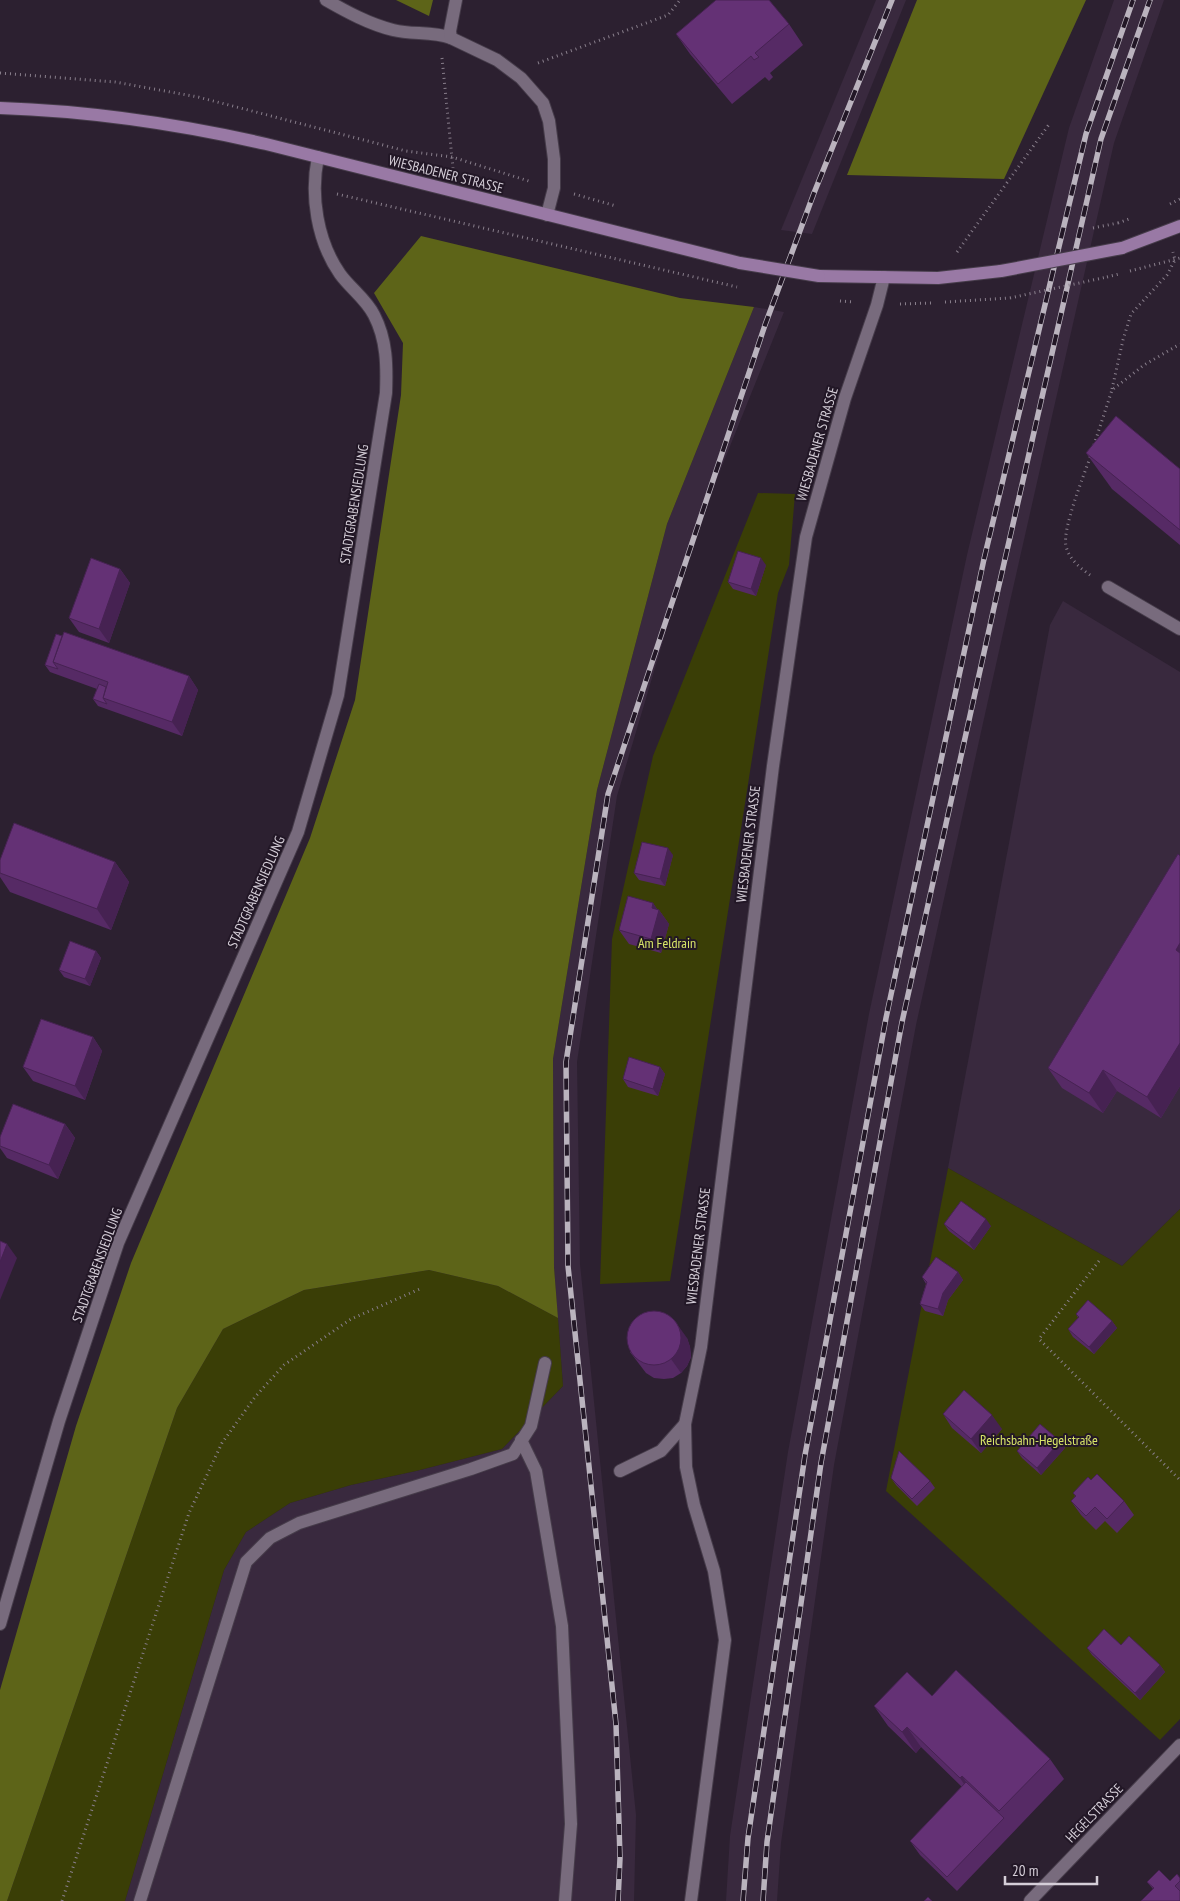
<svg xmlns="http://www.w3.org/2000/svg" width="1180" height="1901" font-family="'PT Sans Narrow',sans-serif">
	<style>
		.built { fill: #39293e }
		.green { fill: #3a3e06 }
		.forest { fill: #5d6418 }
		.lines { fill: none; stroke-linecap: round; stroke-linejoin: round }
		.minor-casing { stroke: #463c4a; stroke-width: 14 }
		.major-casing { stroke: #463c4a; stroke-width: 14 }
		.path { stroke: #897f8c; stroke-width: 3; stroke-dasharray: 1 4; stroke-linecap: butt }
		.minor { stroke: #786b7d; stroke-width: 12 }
		.major { stroke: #9979a5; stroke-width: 12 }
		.rail-casing { stroke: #bab3be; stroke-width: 5.5 }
		.rail { stroke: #221726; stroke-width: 4; stroke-dasharray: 11; stroke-linecap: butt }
		.major-bridge-casing { stroke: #463c4a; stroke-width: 14; stroke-linecap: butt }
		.path-bridge { stroke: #897f8c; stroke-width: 3; stroke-dasharray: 1 4; stroke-linecap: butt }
		.major-bridge { stroke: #9979a5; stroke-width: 12 }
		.wall { fill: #562a65 }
		.shaded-wall { fill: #462252 }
		.building { fill: #643175; stroke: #462252 }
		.labels { text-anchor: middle; stroke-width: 4; stroke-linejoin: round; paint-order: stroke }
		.street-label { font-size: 14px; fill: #d5ced8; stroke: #221726 }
		.park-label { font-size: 14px; fill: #d9e668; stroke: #221726 }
	</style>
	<rect width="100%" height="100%" fill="#2c2030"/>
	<g class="built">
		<polygon points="876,0 906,0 812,234 781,230"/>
		<polygon points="1114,0 1164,0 1114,143 1011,597 916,1025 834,1465 781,1843 777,1901 726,1901 730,1836 788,1452 869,1014 967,555 1069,128"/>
		<polygon points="754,307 784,312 695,533 617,796 577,1062 580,1264 636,1815 634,1901 125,1901 224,1570 246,1532 290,1503 351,1485 416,1471 502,1449 563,1386 554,1267 553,1059 597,790 667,524"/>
		<polygon points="1063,601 1180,672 1180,1209 1122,1266 948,1168 1050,625"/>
	</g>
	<g class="green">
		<polygon points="758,493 795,494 789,565 778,593 670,1281 600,1284 612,939 653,756"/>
		<polygon points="948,1168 1122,1266 1180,1209 1180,1719 1160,1740 886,1491"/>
		<polygon points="429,1270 498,1286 558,1318 563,1386 502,1449 416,1471 351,1485 290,1503 246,1532 224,1570 125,1901 7,1901 177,1408 223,1329 304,1290"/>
	</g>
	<g class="forest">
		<polygon points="396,0 433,0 429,16"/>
		<polygon points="917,0 1086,0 1004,179 847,175"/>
		<polygon points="421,236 680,298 754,307 667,524 597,790 553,1059 554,1267 558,1318 498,1286 429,1270 304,1290 223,1329 177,1408 7,1901 0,1901 0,1690 76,1426 131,1263 310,838 355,700 401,395 403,343 374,293"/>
	</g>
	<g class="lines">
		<defs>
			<g id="minor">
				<path d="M 326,0 C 347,12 369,24 393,30 C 412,35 432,31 451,38"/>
				<polyline points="456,0 450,31 451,38 497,60 521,78 543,103 549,121 554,159 554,188 547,215"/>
				<polyline points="1108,587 1180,629"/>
				<polyline points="521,1440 536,1471 562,1626 571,1824 565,1901"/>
				<polyline points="620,1471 661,1451 685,1424"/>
				<path d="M 0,1624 L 59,1421 L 118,1243 L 298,832 L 338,695 L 386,393 C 387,366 387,340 374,315 C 366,299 350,288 340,274 C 317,241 310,195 318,157"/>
				<polyline points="140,1901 246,1562 270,1538 299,1523 471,1469 513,1454 531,1426 545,1363"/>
				<polyline points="691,1901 725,1640 714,1571 694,1505 686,1467 685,1424 701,1347 773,766 806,537 845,398 877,305 884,277"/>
				<polyline points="1030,1901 1180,1745"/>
			</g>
			<g id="major">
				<path d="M 0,108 C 90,111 179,124 266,144 L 740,263"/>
				<polyline points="1122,248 1180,226"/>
				<polyline points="819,276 938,278 1001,271"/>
			</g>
		</defs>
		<use href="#minor" class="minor-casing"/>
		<use href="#major" class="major-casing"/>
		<g class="path">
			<polyline points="442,58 453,168"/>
			<polyline points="538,63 668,15 680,0"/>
			<polyline points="0,73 115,82 198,97 406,151 452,157 532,182"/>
			<polyline points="337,194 737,287"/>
			<polyline points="574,194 616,206"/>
			<polyline points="1170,204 1180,199"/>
			<polyline points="1118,223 1129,219"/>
			<polyline points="957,252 1050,123"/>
			<polyline points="1130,271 1180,258"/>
			<polyline points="1107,277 1119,274"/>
			<polyline points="840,301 854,302"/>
			<polyline points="945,302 1010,298"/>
			<polyline points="900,304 931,303"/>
			<polyline points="1112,389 1123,340 1131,314 1167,275 1175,260 1173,252"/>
			<polyline points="1094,445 1112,390 1144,365 1180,344"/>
			<path d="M 1090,575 C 1080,568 1069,559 1066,546 C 1062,529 1084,475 1091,455"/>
			<polyline points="1099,1261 1039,1339 1180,1480"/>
			<polyline points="62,1901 189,1513 222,1443 255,1397 284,1365 351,1319 422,1288"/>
		</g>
		<use href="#minor" class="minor"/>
		<use href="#major" class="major"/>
		<defs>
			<g id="rail">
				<polyline points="618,1901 620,1858 616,1724 568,1266 566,1062 608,794 765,325 814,193 892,0"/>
				<polyline points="743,1901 748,1838 805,1455 886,1018 984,559 1086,134 1133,0"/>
				<polyline points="763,1901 767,1842 821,1463 902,1022 997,594 1101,139 1150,0"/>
			</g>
		</defs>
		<use href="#rail" class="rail-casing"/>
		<use href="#rail" class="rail"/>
		<defs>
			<g id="major-bridge">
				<polyline points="740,263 819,276"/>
				<polyline points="1001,271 1122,248"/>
			</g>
		</defs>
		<use href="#major-bridge" class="major-bridge-casing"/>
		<g class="path-bridge">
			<polyline points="1093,228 1118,223"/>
			<polyline points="1010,298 1107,277"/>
		</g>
		<use href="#major-bridge" class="major-bridge"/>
	</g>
	<g class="wall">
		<polygon points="789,24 803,45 770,73 773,77 769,81 765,77 732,104 690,54 676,34"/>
		<polygon points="1086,453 1180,469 1180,545 1112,489"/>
		<polygon points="766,565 756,596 733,589 728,582"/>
		<polygon points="120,569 130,583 109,643 79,632 69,618"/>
		<polygon points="56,634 189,676 198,690 182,736 98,706 93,699 97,689 50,672 45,665"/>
		<polygon points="673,855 665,886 639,880 634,873"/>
		<polygon points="1180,856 1180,1086 1161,1118 1117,1091 1103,1113 1062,1088 1048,1068"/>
		<polygon points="0,860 115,862 129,882 111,930 10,892 0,877"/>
		<polygon points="653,903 657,909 659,910 669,924 661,953 629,944 619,930"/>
		<polygon points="96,951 101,958 90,986 64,977 59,970"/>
		<polygon points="93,1037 102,1051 85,1100 33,1081 23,1067"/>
		<polygon points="660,1067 665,1074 658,1096 628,1087 623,1079"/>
		<polygon points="65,1124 75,1138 58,1179 7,1158 0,1148 0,1137"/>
		<polygon points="944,1224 991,1226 974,1250 949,1231"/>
		<polygon points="958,1272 963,1280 948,1300 943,1316 925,1311 920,1304 926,1284 922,1277"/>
		<polygon points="1076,1314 1112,1321 1117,1328 1094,1354 1073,1337 1068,1329 1078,1318"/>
		<polygon points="687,1338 690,1347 691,1357 687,1366 681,1373 673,1378 664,1379 654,1378 646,1373 630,1352"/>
		<polygon points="943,1414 1002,1429 981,1453 952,1428"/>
		<polygon points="1060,1441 1065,1448 1041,1475 1022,1458 1017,1451"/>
		<polygon points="891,1478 930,1481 935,1488 917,1506 896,1485"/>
		<polygon points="1091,1480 1124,1501 1134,1515 1117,1533 1105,1521 1096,1530 1081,1515 1071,1501 1075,1496 1073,1493"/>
		<polygon points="1121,1645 1160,1665 1165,1672 1140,1700 1092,1655 1087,1648"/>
		<polygon points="932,1696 1050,1759 1064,1779 957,1891 920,1855 910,1841 962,1787 921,1747 916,1753 888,1726 874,1706"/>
		<polygon points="1180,1878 1180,1901 1153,1889 1147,1882 1170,1881"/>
	</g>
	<g class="shaded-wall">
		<polygon points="761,558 766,565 756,596 751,589"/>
		<polygon points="120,569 130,583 109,643 99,629"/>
		<polygon points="189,676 198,690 182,736 172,722"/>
		<polygon points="668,848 673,855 665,886 660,879"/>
		<polygon points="115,862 129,882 111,930 97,909"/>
		<polygon points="653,903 659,912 659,910 669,924 661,953 651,939 652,908"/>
		<polygon points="1180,943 1180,956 1176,950"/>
		<polygon points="96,951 101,958 90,986 85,979"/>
		<polygon points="93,1037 102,1051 85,1100 75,1086"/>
		<polygon points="1180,1043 1180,1086 1161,1118 1147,1097"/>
		<polygon points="660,1067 665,1074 658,1096 653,1089"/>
		<polygon points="1103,1070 1117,1091 1103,1113 1089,1093"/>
		<polygon points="65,1124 75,1138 58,1179 49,1165"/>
		<polygon points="986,1219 991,1226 974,1250 969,1243"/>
		<polygon points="7,1244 17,1258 0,1300 0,1262"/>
		<polygon points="958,1272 963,1280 948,1300 943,1316 938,1309 943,1293"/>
		<polygon points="1112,1321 1117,1328 1094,1354 1089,1347"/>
		<polygon points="677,1324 687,1338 690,1347 691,1357 687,1366 681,1373 671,1359"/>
		<polygon points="992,1415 1002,1429 981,1453 971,1439"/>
		<polygon points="1060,1441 1065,1448 1041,1475 1037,1468"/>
		<polygon points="1160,1665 1165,1672 1140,1700 1135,1693"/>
		<polygon points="907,1727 921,1747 916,1753 902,1732"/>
		<polygon points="962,1776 976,1796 974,1799 960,1778"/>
	</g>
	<g class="building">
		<polygon points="716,0 769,0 789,24 755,53 759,57 754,60 751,56 718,84 676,34"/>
		<polygon points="1116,416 1180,469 1180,530 1086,453"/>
		<polygon points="738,551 761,558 751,589 728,582"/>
		<polygon points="91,558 120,569 99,629 69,618"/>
		<polygon points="64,632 189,676 172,722 103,698 108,682 53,662"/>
		<polygon points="56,634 62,636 53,662 58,669 45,665"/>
		<polygon points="99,684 106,687 103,698 107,704 93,699"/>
		<polygon points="14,823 115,862 97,909 0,873 0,860"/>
		<polygon points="642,842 668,848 660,879 634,873"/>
		<polygon points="1178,854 1180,856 1180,943 1176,950 1180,953 1180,1043 1147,1097 1103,1070 1089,1093 1048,1068"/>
		<polygon points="628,896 653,903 652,908 659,910 651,939 619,930"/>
		<polygon points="70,941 96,951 85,979 59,970"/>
		<polygon points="41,1019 93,1037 75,1086 23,1067"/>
		<polygon points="629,1057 660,1067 653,1089 623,1079"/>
		<polygon points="13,1104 65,1124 49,1165 0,1146 0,1137"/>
		<polygon points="961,1201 986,1219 969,1243 944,1224"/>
		<polygon points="0,1241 7,1244 0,1262"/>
		<polygon points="936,1257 958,1272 943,1293 938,1309 920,1304 927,1282 922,1277"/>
		<polygon points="1088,1300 1112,1321 1089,1347 1068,1329 1079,1317 1076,1314"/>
		<circle cx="654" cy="1338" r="27"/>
		<polygon points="964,1390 992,1415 971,1439 943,1414"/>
		<polygon points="1040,1424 1060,1441 1037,1468 1017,1451"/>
		<polygon points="899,1451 930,1481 912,1499 891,1478"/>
		<polygon points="1097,1474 1124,1501 1107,1519 1095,1507 1086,1516 1071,1501 1076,1496 1073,1493 1088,1477 1091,1480"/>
		<polygon points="1104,1629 1121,1645 1129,1636 1160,1665 1135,1693 1087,1648"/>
		<polygon points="956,1670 1050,1759 999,1811 962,1776 960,1778 907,1727 902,1732 874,1706 907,1672 932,1696"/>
		<polygon points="966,1782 1004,1818 947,1877 910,1841"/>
		<polygon points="1159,1870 1170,1881 1177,1874 1180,1878 1180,1881 1175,1886 1180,1891 1180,1901 1141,1901 1154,1888 1147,1882"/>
		<polygon points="928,1897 932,1901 924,1901"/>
	</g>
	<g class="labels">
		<g class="street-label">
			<text transform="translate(446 174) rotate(14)" y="5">WIESBADENER STRASSE</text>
			<text transform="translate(817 444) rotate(-74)" y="5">WIESBADENER STRASSE</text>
			<text transform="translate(354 504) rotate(-81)" y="5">STADTGRABENSIEDLUNG</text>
			<text transform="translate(748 844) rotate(-83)" y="5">WIESBADENER STRASSE</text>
			<text transform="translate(256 892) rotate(-66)" y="5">STADTGRABENSIEDLUNG</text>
			<text transform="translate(698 1246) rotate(-83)" y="5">WIESBADENER STRASSE</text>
			<text transform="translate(97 1265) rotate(-70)" y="5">STADTGRABENSIEDLUNG</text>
			<text transform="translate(1094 1813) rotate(-46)" y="5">HEGELSTRASSE</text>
		</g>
		<g class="park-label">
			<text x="667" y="948">Am Feldrain</text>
			<text x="1039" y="1445">Reichsbahn-Hegelstraße</text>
		</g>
	</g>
	<path d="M1005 1876v8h92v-8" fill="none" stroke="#d5ced8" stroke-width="2.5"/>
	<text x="1012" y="1876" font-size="15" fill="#d5ced8" stroke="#221726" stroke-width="4" paint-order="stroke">20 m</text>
</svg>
